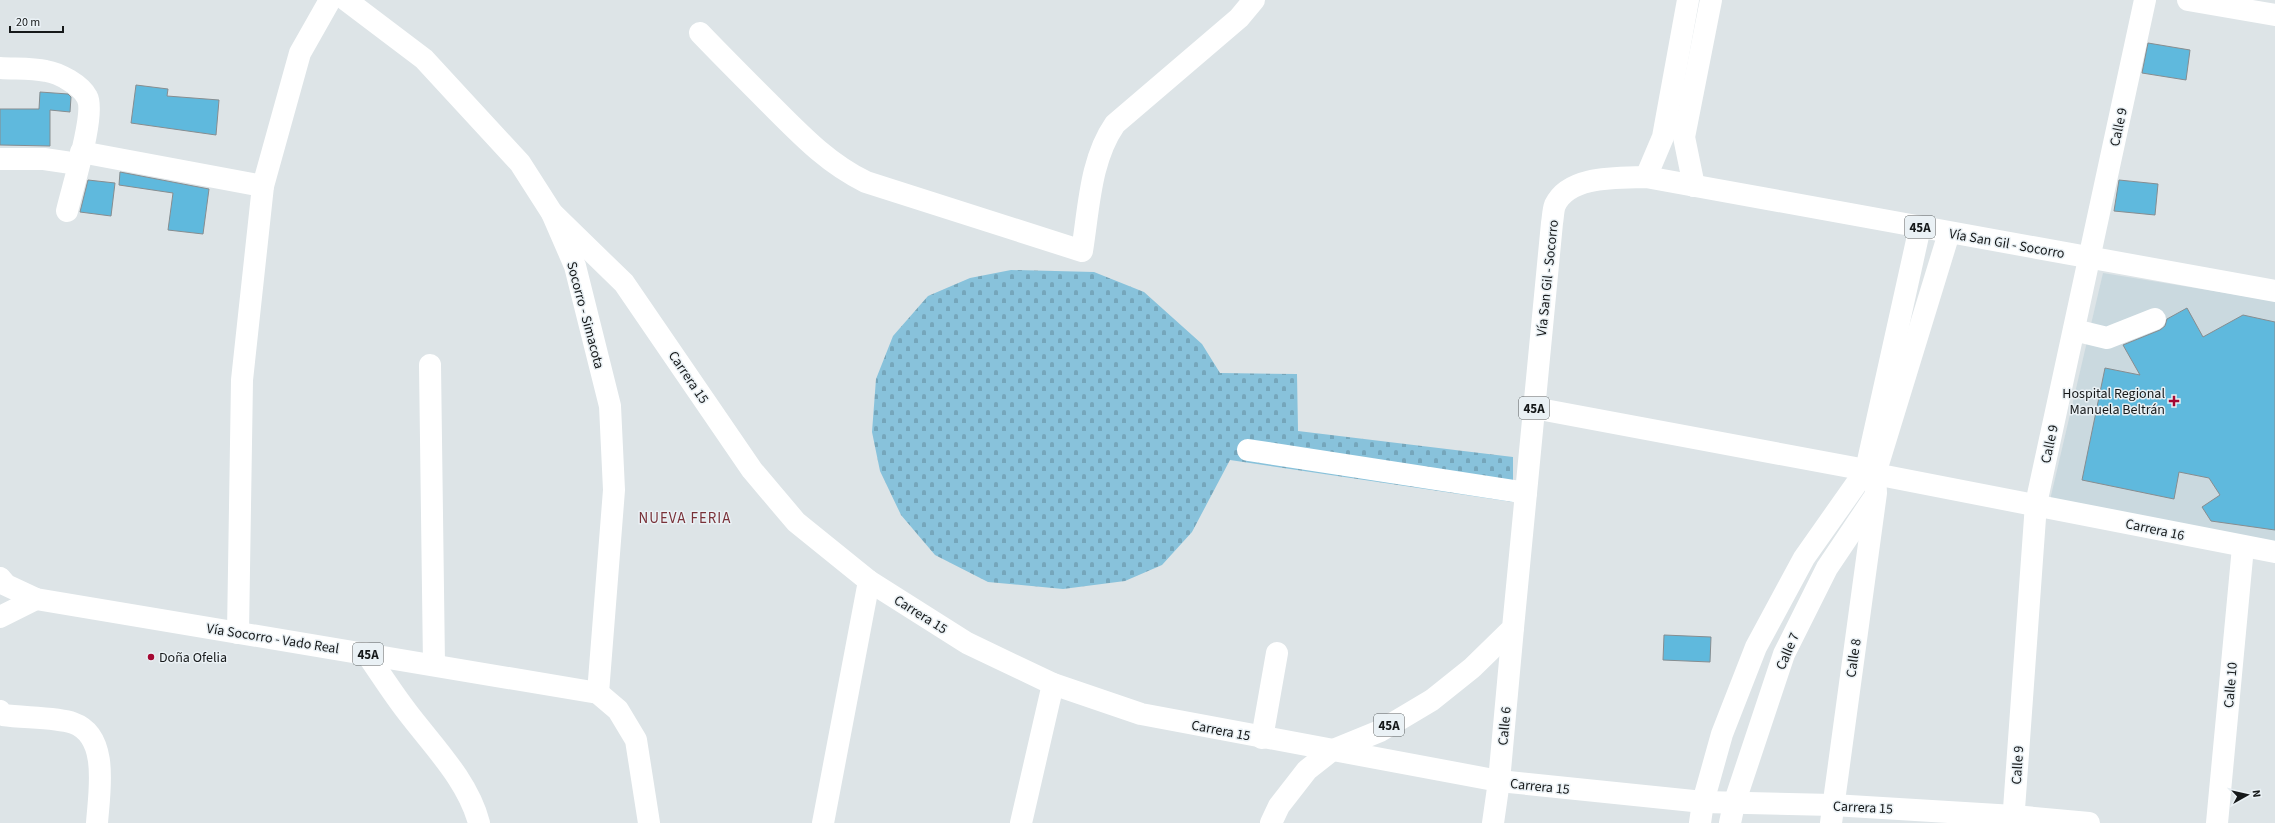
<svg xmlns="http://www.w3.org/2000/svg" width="2275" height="823" font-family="'Source Sans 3',sans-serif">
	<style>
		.built { fill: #cad9df }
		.cemetery { fill: url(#cemetery-stones) }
		.building { fill: #5fb9dd; stroke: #878d90 }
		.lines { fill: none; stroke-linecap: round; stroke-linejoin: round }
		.minor { stroke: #fff; stroke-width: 22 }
		.highway { stroke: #fff; stroke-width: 22 }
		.poi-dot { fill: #a40832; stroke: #eaf1f5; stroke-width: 1.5 }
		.labels { text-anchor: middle; stroke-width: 3; stroke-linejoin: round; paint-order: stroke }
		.shield { fill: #eaf1f5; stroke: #565a5c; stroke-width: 1 }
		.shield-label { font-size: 13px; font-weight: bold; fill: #16191a }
		.street-label { font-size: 14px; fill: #16191a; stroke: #eaf1f5 }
		.poi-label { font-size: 14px; fill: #16191a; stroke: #eaf1f5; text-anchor: end }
		.neighbourhood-label { font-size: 15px; letter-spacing: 1px; fill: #793138; stroke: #eaf1f5 }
	</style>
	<defs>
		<pattern id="cemetery-stones" width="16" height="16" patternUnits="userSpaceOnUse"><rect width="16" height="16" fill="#88c2db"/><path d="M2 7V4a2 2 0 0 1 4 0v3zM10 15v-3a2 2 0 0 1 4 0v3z" fill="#75a6bb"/></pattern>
	</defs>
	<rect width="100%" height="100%" fill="#dde4e7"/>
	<polygon class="built" points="2103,273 2275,301 2275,545 2050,500"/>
	<polygon class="cemetery" points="1011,270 1094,272 1144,292 1202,344 1220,373 1297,374 1298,431 1513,457 1513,502 1230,460 1192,532 1162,565 1125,581 1063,589 988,582 935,555 901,515 880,471 872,432 876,379 893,336 928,296 970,278"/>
	<g class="building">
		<polygon points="2148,43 2190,50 2186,80 2142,73"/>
		<polygon points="136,85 168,89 167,96 219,100 216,135 131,123"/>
		<polygon points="40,92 68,94 71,97 70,112 50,110 50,146 0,145 0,109 39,109"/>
		<polygon points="120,172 209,189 203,234 168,230 173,193 119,185"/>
		<polygon points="88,180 115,183 111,216 80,212"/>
		<polygon points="2119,180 2158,184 2155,215 2114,211"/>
		<polygon points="2187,308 2203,337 2243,315 2275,322 2275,530 2211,521 2202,507 2220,495 2209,478 2179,472 2174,499 2082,480 2105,368 2140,375 2123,345 2160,330 2165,326 2167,319"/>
		<polygon points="1664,635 1711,637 1710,662 1663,660"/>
	</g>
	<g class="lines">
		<g class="minor">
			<polyline points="346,0 424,59 520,163 552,213 575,266 610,406 614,490 598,693"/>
			<polyline points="2188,0 2275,15"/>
			<path d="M 700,33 C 723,57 746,80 769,103 C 800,134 827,163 866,182 L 1082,251 C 1089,208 1090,160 1115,124 L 1239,18 L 1254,0"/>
			<path d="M 0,68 C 15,69 32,68 46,71 C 59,73 81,85 87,97 C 96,113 72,189 67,211"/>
			<polyline points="81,152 263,186"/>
			<polyline points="0,159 44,159 78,164"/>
			<polyline points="1646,177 1663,137 1688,0"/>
			<polyline points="1694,186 1684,137 1711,0"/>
			<polyline points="552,213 624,283 752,470 796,522 869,581 967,643 1053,684 1141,714 1499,781 1703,802 1833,805 2014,816 2089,823"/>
			<polyline points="2074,330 2107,338 2155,319"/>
			<polyline points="430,365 434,664"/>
			<polyline points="1534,408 1866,470 1875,474 2275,552"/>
			<polyline points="1248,450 1526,493"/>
			<polyline points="0,617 36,599"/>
			<polyline points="238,633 242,380 263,186 300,53 330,0"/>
			<path d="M 366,653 C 380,673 393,694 408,713 C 434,747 468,781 479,823"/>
			<path d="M 0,711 L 3,715 C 23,718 56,717 73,723 C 110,736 99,793 97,823"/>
			<polyline points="1262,738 1277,653"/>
			<polyline points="823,823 869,581"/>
			<polyline points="1021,823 1053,684"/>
			<polyline points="1493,823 1499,781 1513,628"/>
			<polyline points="1700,823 1703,802 1722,734 1756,647 1804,558 1866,470 1920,227"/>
			<polyline points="1730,823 1734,804 1784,654 1827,568 1874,498"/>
			<polyline points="1831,823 1876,493 1875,474 1949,233"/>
			<polyline points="2013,823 2036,504 2145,0"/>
			<polyline points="2217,823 2243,547"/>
		</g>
		<g class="highway">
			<polyline points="0,578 6,585 36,599 598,693 618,710 636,740 649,823"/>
			<path d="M 1271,823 L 1279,806 L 1307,770 L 1331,751 L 1380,731 L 1432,700 L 1472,668 L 1513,628 L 1552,223 C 1553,218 1553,210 1555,205 C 1569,175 1618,178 1646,177 L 2275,291"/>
		</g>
	</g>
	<g class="poi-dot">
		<path d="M2172 395h4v4h4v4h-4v4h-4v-4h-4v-4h4z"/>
		<circle cx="151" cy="657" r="4"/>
	</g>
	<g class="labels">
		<g class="shield">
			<rect x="1905" y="216" width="30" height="22" rx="3"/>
			<rect x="1519" y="397" width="30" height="22" rx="3"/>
			<rect x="353" y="643" width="30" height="22" rx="3"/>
			<rect x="1374" y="714" width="30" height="22" rx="3"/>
		</g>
		<g class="shield-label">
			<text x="1920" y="232">45A</text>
			<text x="1534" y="413">45A</text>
			<text x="368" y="659">45A</text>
			<text x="1389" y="730">45A</text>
		</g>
		<g class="street-label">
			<text transform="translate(2118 127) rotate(-78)" y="5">Calle 9</text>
			<text transform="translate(2007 243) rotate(10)" y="5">Vía San Gil - Socorro</text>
			<text transform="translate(1547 278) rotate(-84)" y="5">Vía San Gil - Socorro</text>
			<text transform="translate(586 315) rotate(75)" y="5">Socorro - Simacota</text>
			<text transform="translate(689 377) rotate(56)" y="5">Carrera 15</text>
			<text transform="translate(2049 444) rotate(-78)" y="5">Calle 9</text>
			<text transform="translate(2155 529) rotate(12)" y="5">Carrera 16</text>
			<text transform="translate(921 614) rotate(32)" y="5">Carrera 15</text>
			<text transform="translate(273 638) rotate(9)" y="5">Vía Socorro - Vado Real</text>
			<text transform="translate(1787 651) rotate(-67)" y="5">Calle 7</text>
			<text transform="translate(1853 658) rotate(-82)" y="5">Calle 8</text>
			<text transform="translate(2230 685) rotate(-85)" y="5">Calle 10</text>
			<text transform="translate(1504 726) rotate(-85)" y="5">Calle 6</text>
			<text transform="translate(1221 730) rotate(11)" y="5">Carrera 15</text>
			<text transform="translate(2017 765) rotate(-86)" y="5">Calle 9</text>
			<text transform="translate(1540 786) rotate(6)" y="5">Carrera 15</text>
			<text transform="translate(1863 807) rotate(3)" y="5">Carrera 15</text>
		</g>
		<g class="poi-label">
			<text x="2165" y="398">Hospital Regional<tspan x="2165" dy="16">Manuela Beltrán</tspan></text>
			<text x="159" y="662" text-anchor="start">Doña Ofelia</text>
		</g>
		<g class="neighbourhood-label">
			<text x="685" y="523">NUEVA FERIA</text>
		</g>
	</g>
	<g transform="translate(2247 795) rotate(82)" stroke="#eaf1f5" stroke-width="3" paint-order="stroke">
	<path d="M0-3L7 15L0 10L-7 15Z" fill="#16191a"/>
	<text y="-6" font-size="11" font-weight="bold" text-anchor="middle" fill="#16191a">N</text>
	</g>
	<path d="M10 26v6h53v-6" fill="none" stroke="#16191a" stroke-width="2"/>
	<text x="16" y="26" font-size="12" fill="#16191a" stroke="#eaf1f5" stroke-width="3" paint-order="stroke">20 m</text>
</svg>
